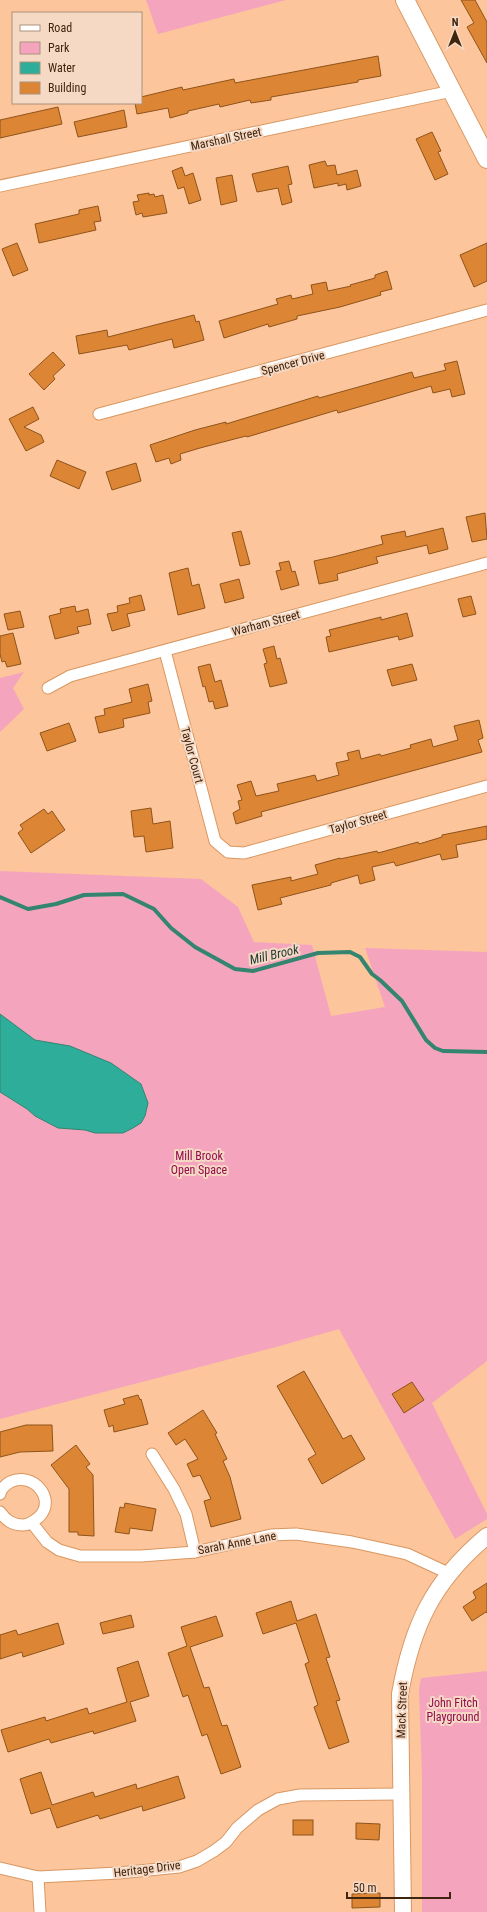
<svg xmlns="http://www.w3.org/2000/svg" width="487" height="1912" font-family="'Roboto Condensed',sans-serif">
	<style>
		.green { fill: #f5a4bd }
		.water { fill: #2eae9a; stroke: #338570 }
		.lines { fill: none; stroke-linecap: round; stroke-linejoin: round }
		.stream { stroke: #338570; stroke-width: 4 }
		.building { fill: #dc8635; stroke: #8f531a }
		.street-casing { stroke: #d99761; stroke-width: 13 }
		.secondary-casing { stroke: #d99761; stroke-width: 18 }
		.primary-casing { stroke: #d99761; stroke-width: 20 }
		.street { stroke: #fff; stroke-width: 11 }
		.secondary { stroke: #fff; stroke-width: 16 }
		.primary { stroke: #fff; stroke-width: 18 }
		.labels { text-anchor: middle; stroke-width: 4; stroke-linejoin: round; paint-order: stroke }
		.street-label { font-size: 12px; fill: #3f240e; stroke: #f5d9c4 }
		.park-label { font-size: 12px; fill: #930a4e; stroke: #f5d9c4 }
		.water-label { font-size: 13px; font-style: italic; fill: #233d38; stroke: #f5d9c4 }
	</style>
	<rect width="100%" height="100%" fill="#fcc59b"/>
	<g class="green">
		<polygon points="146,0 286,0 158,34"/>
		<polygon points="24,672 13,688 24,709 0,732 0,678"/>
		<polygon points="0,871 201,879 238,907 254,942 312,945 331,1016 385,1007 365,948 487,952 487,1361 432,1403 487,1514 487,1519 455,1539 339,1329 276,1347 0,1419"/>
		<polygon points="487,1671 487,1912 422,1912 422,1777 419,1689 421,1678"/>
	</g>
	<polygon class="water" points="0,1014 35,1040 70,1046 111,1063 141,1084 148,1103 145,1116 141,1123 133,1128 123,1133 95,1133 85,1130 58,1128 35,1116 27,1109 0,1092"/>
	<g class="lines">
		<polyline class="stream" points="0,897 28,909 56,904 84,895 123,894 154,909 171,928 195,947 235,969 253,971 318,953 350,952 360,957 372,974 380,980 402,1001 426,1040 435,1048 443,1051 487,1052"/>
	</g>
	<g class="building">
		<polygon points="461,0 475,0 487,22 487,63 467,27 474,23"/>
		<polygon points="378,56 381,76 358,80 358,82 271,97 271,100 251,103 250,100 220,107 219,104 188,111 188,113 170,118 168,108 137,114 135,103 141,103 141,97 182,87 183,90 234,79 235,83"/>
		<polygon points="58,107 62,124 0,138 0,120"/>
		<polygon points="124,110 127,127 78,137 74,122"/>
		<polygon points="432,132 441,151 438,152 448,174 435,180 416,139"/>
		<polygon points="325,161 327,166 335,165 337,175 357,170 361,186 347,190 346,184 338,186 338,183 314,188 309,165"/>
		<polygon points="288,166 292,184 288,185 292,202 282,205 278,188 257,192 252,174"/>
		<polygon points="182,167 185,176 193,173 201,200 189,204 184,187 178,189 172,171"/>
		<polygon points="232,175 237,201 221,205 216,178"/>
		<polygon points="149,193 149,195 154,194 155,197 163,195 167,213 143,217 142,213 136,215 133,202 139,201 137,195"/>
		<polygon points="98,206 101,221 94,222 96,230 39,243 35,224 79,214 79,210"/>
		<polygon points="17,243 28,270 13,276 2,249"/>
		<polygon points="487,243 487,281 474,287 460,255"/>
		<polygon points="387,271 392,289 380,292 381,295 340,307 297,316 297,319 269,327 268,324 224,338 219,321 278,304 276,299 291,295 292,299 313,294 311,285 326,282 328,291 351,286 350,285 375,278 375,275"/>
		<polygon points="194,315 196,322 199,321 204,340 174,348 172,339 129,350 127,345 79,354 76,336 107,330 108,337"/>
		<polygon points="53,352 65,365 53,376 55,379 44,390 29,374"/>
		<polygon points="457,361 465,394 452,397 450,389 433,393 431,386 338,413 337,410 247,437 246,436 200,448 180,454 181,460 171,464 169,458 156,462 150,445 195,430 226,422 226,424 318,396 319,398 412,372 414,378 446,370 444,364"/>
		<polygon points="33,407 39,419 24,427 41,435 44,442 26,451 9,419"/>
		<polygon points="57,460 86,472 79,489 50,476"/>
		<polygon points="136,463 141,481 112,490 106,472"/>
		<polygon points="485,513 487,539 472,542 466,517"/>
		<polygon points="443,528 448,549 429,554 427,545 376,557 378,563 337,574 338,580 319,584 314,561 333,557 383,544 381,536 405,531 406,537"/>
		<polygon points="241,531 250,564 240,566 232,533"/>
		<polygon points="289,561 292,572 295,571 299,585 281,590 276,571 281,570 279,563"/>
		<polygon points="188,568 192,586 199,584 205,608 178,615 169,573"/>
		<polygon points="239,579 244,598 225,603 220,584"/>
		<polygon points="141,595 145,610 127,614 130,626 112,631 107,614 118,612 117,606 130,603 129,598"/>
		<polygon points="471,596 476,614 463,617 458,599"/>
		<polygon points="75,606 76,612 88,609 91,624 77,627 79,633 55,639 49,616 61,613 60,609"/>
		<polygon points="20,611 24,627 8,630 4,614"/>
		<polygon points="407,613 413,636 399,640 398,636 329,652 326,637 331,636 329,630 381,617 381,620"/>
		<polygon points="13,633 21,664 7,667 5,661 2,662 0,654 0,636"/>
		<polygon points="274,646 277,659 280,658 287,683 270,687 264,664 267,663 263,649"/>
		<polygon points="210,664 215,682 221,680 228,706 215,709 213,701 209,702 205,686 203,687 198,667"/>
		<polygon points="412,664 417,680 392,686 387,670"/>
		<polygon points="148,684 152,701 148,702 150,713 123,719 124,727 99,733 95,717 105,715 104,709 132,702 129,689"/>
		<polygon points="479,720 483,738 478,740 482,752 261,812 262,816 236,824 233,813 240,809 238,801 242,800 237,785 251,781 256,796 279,791 277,784 315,775 317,781 339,775 336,763 349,760 347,753 359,750 361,759 380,754 381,756 411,748 410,745 431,739 433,747 458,740 454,726"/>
		<polygon points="69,723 76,741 47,751 40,733"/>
		<polygon points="151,808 153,824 170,821 173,848 146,852 144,836 134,837 131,811"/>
		<polygon points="44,809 48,814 52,811 65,830 31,853 18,833 23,829 20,825"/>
		<polygon points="487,826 487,839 456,845 458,857 442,860 440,854 396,866 394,862 372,867 375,880 360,884 358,875 331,883 331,885 280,898 282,904 258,910 252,885 291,877 291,881 318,874 315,865 340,858 340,859 377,851 378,853 418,842 419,844 442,837 442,835"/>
		<polygon points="304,1371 343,1439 351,1435 365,1459 322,1484 308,1459 316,1454 277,1386"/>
		<polygon points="412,1382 424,1400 404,1413 392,1394"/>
		<polygon points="138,1395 140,1400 141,1399 148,1424 114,1432 113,1425 109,1427 104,1410 125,1404 123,1399"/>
		<polygon points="203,1410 217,1433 215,1434 227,1459 223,1461 230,1477 241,1519 211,1527 204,1501 211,1499 200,1475 193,1477 187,1464 198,1459 185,1439 176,1445 168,1433"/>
		<polygon points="26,1425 52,1425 53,1451 20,1452 0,1457 0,1432"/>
		<polygon points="76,1445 90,1464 86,1467 93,1475 94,1536 78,1535 78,1532 69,1532 69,1489 51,1465"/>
		<polygon points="125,1503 156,1509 152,1531 130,1528 129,1534 115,1532 120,1507 124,1508"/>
		<polygon points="487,1583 487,1613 486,1612 472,1621 463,1607 476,1598 473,1592"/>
		<polygon points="291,1601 297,1621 316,1614 330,1657 326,1658 340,1700 336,1701 349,1742 329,1749 314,1707 318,1705 305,1664 309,1662 296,1623 263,1634 256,1613"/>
		<polygon points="131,1615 134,1627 103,1634 100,1623"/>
		<polygon points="216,1616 223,1636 190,1647 204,1688 209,1687 222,1726 227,1725 241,1767 221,1774 207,1734 202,1736 188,1695 183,1697 168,1653 187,1646 181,1627"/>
		<polygon points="58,1623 64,1644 23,1657 22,1652 0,1659 0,1635 16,1630 18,1635"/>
		<polygon points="138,1661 149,1696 130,1702 136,1721 94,1734 93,1731 51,1743 49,1739 8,1752 1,1730 45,1717 46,1721 87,1708 89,1714 127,1702 117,1668"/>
		<polygon points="41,1772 52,1805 93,1792 95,1797 136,1784 137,1789 178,1776 185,1798 143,1811 142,1806 100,1819 98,1815 57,1828 50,1808 31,1814 20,1779"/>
		<rect x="293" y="1820" width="20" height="15"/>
		<polygon points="356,1823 380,1824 379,1840 356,1839"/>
		<polygon points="380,1893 380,1907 352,1908 352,1894"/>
	</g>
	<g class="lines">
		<defs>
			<g id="street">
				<polyline points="0,186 452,91"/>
				<polyline points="99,414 487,310"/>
				<polyline points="165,651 215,841 228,852 244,853 487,786"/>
				<polyline points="48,688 70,676 487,563"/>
				<polyline points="152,1454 174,1489 186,1514 195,1552"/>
				<path d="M 0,1494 C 1,1489 5,1485 10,1482 C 33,1471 57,1499 39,1517 C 34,1521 30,1525 23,1525 C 12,1525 6,1520 0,1512"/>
				<polyline points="32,1523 47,1542 59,1550 80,1556 141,1556 195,1552 271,1535 296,1534 352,1542 407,1554 448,1573"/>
				<polyline points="0,1868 38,1877 119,1873 179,1867 197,1861 214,1851 226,1842 237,1828 258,1810 278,1799 300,1795 401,1794"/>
				<polyline points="38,1877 40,1912"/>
			</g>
			<path id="secondary" d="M 403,1912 L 400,1694 C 412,1626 433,1581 487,1536"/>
			<polyline id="primary" points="405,0 487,159"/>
		</defs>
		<use href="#street" class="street-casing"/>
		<use href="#secondary" class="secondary-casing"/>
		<use href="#primary" class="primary-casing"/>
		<use href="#street" class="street"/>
		<use href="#secondary" class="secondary"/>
		<use href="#primary" class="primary"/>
	</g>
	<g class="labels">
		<g class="street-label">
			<text transform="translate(226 139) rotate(-12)" y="4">Marshall Street</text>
			<text transform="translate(293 363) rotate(-15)" y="4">Spencer Drive</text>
			<text transform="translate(266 623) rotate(-15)" y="4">Warham Street</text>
			<text transform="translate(192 755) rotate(75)" y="4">Taylor Court</text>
			<text transform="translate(358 822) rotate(-16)" y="4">Taylor Street</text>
			<text transform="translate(237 1543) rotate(-11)" y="4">Sarah Anne Lane</text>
			<text transform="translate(402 1710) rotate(-88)" y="4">Mack Street</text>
			<text transform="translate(147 1869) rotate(-7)" y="4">Heritage Drive</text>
		</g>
		<g class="park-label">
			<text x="199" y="1160">Mill Brook<tspan x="199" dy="14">Open Space</tspan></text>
			<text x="453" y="1707">John Fitch<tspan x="453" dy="14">Playground</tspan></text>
		</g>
		<g class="water-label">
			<text transform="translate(274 954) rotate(-13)" y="5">Mill Brook</text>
		</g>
	</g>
	<rect x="12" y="12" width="130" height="92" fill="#f5d9c4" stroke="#ac917b"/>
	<rect x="20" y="25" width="20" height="6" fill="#ffffff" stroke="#ac917b"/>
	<text x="48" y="32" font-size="12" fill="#3f240e">Road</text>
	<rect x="20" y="42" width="20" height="12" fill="#f5a4bd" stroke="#ac917b"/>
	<text x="48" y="52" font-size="12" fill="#3f240e">Park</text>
	<rect x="20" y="62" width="20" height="12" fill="#2eae9a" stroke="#ac917b"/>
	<text x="48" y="72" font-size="12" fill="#3f240e">Water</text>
	<rect x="20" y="82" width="20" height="12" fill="#dc8635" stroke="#ac917b"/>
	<text x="48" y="92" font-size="12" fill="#3f240e">Building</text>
	<g transform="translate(455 32)" stroke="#f5d9c4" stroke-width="3" paint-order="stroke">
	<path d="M0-3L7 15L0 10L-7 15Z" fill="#3f240e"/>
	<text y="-6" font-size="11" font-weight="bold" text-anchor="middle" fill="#3f240e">N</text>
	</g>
	<path d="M347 1892v6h103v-6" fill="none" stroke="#3f240e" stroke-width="2"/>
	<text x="353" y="1892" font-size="12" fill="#3f240e" stroke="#f5d9c4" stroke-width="3" paint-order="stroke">50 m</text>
</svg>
